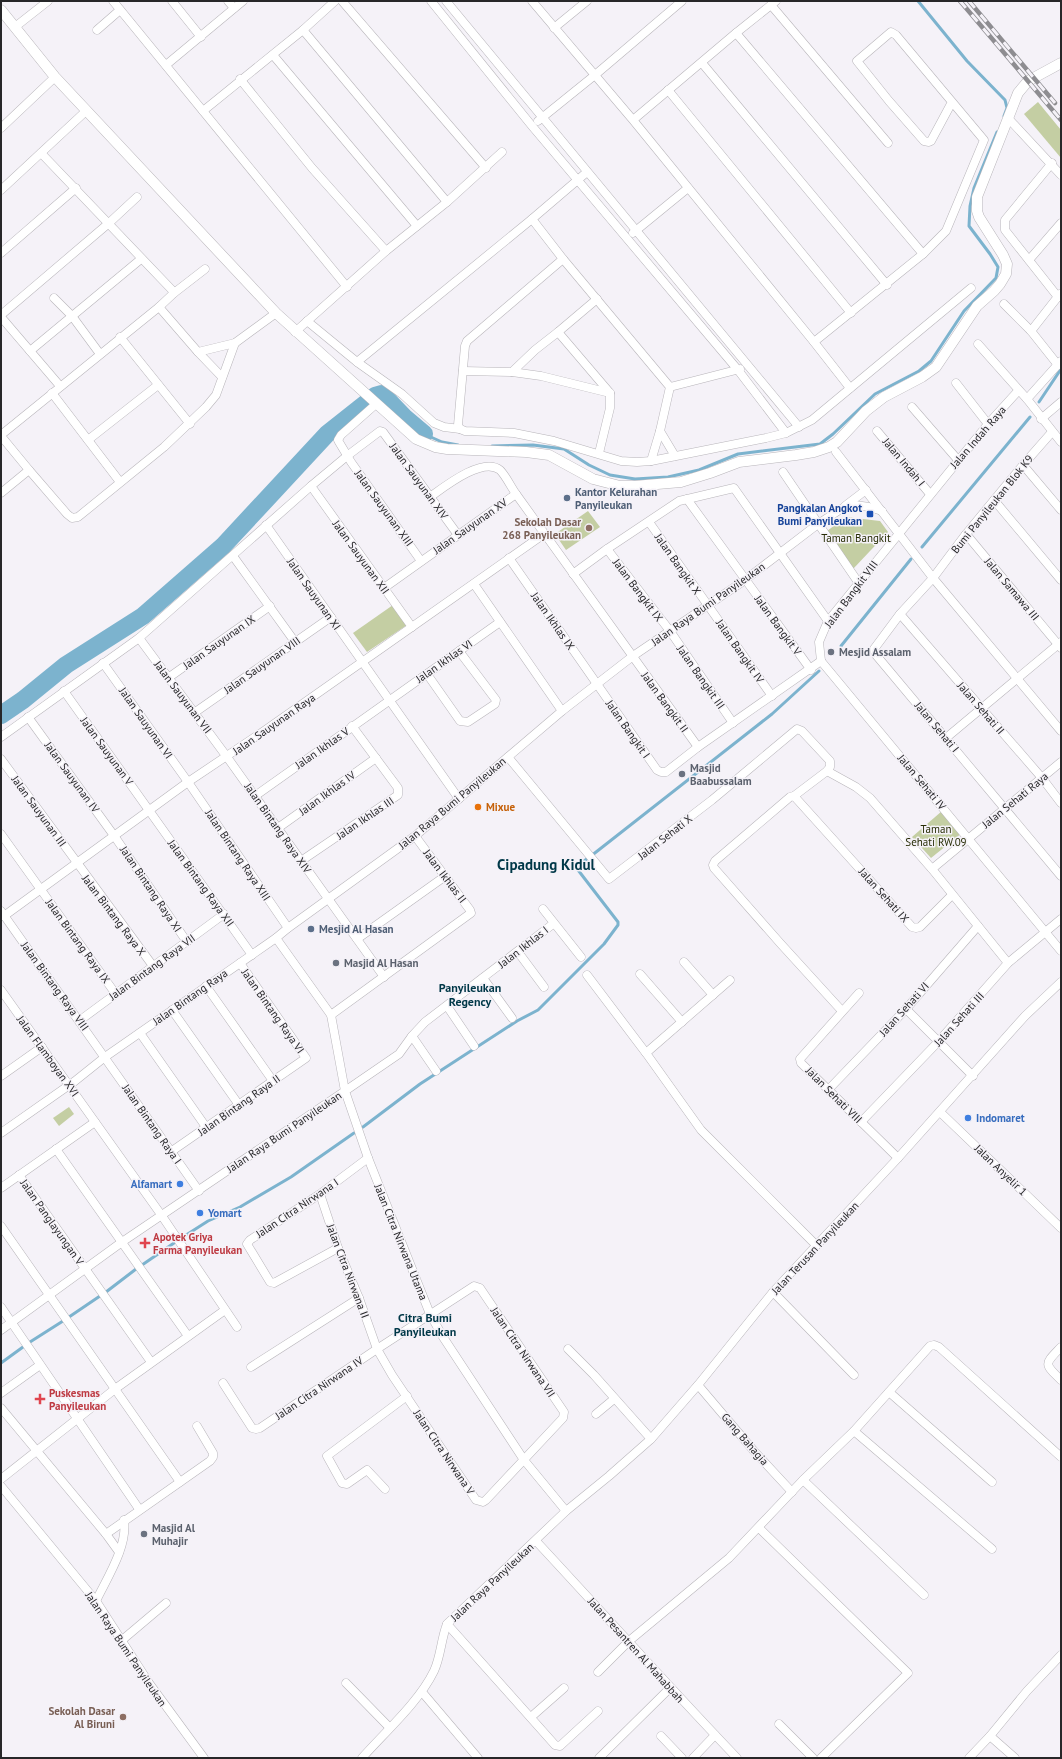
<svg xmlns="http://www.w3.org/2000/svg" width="1062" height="1759" font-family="'PT Sans',sans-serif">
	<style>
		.green { fill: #c4cea3 }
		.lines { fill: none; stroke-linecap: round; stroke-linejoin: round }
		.stream { stroke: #7cb3ce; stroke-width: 3 }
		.river { stroke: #7cb3ce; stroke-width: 18 }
		.minor-casing { stroke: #b8b5ba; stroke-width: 9 }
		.tertiary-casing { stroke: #b8b5ba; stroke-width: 11 }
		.minor { stroke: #fff; stroke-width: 8 }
		.tertiary { stroke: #fff; stroke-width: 10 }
		.rail-casing { stroke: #8e8d91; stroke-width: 4.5 }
		.rail { stroke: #f5f2f8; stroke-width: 3; stroke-dasharray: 9; stroke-linecap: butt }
		.service-dot { fill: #5c6f8a; stroke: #f5f2f8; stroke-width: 1.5 }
		.transit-dot { fill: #1a4fb4; stroke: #f5f2f8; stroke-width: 1.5 }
		.education-dot { fill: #8d6e63; stroke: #f5f2f8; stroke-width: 1.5 }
		.worship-dot { fill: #6b7280; stroke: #f5f2f8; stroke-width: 1.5 }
		.food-dot { fill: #e8710a; stroke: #f5f2f8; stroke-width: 1.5 }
		.shop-dot { fill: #3f7fe0; stroke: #f5f2f8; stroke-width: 1.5 }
		.health-dot { fill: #e0444e; stroke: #f5f2f8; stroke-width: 1.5 }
		.labels { text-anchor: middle; stroke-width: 3; stroke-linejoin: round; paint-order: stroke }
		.street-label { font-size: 11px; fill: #272729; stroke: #f5f2f8 }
		.service-label { font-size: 11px; font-weight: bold; fill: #4e5e75; stroke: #f5f2f8; text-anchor: start }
		.transit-label { font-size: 11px; font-weight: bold; fill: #164399; stroke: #f5f2f8; text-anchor: end }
		.education-label { font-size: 11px; font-weight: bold; fill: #785e54; stroke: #f5f2f8; text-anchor: end }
		.park-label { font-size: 11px; fill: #272d05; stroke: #f5f2f8 }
		.worship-label { font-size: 11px; font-weight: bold; fill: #5b616d; stroke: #f5f2f8; text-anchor: start }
		.food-label { font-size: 11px; font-weight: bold; fill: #c56008; stroke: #f5f2f8; text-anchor: start }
		.shop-label { font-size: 11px; font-weight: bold; fill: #366cbe; stroke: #f5f2f8; text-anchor: start }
		.health-label { font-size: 11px; font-weight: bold; fill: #be3a42; stroke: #f5f2f8; text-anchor: start }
		.neighbourhood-label { font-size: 12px; font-weight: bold; fill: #003848; stroke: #f5f2f8 }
		.district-label { font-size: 15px; font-weight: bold; fill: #003848; stroke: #f5f2f8 }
	</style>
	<rect width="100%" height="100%" fill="#f5f2f8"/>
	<g class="green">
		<polygon points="1038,102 1061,130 1061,158 1024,114"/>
		<polygon points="588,511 600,527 566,550 555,534"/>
		<polygon points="846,517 880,521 888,532 853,569 827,531"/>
		<polygon points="393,605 407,625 367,652 353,633"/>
		<polygon points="942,811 962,833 931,858 912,837"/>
		<polygon points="69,1107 74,1114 59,1126 53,1118"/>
	</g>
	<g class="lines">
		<g class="stream">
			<polyline points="918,1 967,61 1005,100 1007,108 1004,116"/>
			<polyline points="1039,402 1061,369"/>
			<polyline points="424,434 442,442 458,445"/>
			<polyline points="492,446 533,445 564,449 589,465 610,475 635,479 668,477 699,470 738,454 820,444 833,434 875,394 919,371 931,361 964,311 996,278 998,267 990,254 969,226 970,206 974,188 997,132"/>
			<polyline points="922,547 1030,417"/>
			<polyline points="841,646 911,559"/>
			<polyline points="591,856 772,714 819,671"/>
			<polyline points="363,1127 420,1084 517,1021 538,1010 604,944 618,925 618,922 578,870 578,866 588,858"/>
			<polyline points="183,1237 208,1221 240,1207 291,1177 354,1133"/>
			<polyline points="142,1265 174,1243"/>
			<polyline points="106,1292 136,1269"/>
			<polyline points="69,1317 100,1296"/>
			<polyline points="30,1342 63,1321"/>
			<polyline points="1,1363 23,1347"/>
		</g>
		<polyline class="river" points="1,715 23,700 66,665 143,616 223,546 327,434 375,396 382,394 405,418 424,434"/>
		<defs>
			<g id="minor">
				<polyline points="113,1 347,287"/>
				<polyline points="172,1 201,37"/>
				<polyline points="228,1 234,8"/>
				<polyline points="342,1 486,168"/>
				<polyline points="431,1 532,126 738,370 786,433"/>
				<polyline points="446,1 799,427"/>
				<polyline points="532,1 633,120 814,342 923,254 736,33 633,120"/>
				<polyline points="771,5 888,143"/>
				<polyline points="15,27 48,1"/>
				<polyline points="554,28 587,1"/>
				<polyline points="97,30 120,10"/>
				<polyline points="303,30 447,202"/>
				<polyline points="736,33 776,1"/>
				<polyline points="273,55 417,226"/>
				<polyline points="702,63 887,285"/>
				<polyline points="166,65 243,1"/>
				<polyline points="240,79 312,168 386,251"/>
				<polyline points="668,90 851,313"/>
				<polyline points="203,111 303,30 335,1"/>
				<polyline points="1008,118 1061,175"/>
				<polyline points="538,121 595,75 682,1"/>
				<polyline points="1,128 55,77"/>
				<polyline points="41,153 172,290 174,293 159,307"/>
				<polyline points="1052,163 1005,220 1005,230 1058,297"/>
				<polyline points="587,172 532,219 563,259 467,341 465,346 458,425 460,429 465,431 514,433 554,441 621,461 637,462 651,461 766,438 786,433 812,420 971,288"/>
				<polyline points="1,190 86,111"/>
				<polyline points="633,233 688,188"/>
				<polyline points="1,253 76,188"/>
				<polyline points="923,254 946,231 984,140 896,35 891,32 857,61 889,101 924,141 929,142 931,141 952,102"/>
				<polyline points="563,259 670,387 660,431 675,456"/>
				<polyline points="1029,260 1061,223"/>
				<polyline points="174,293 205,269"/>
				<polyline points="54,298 72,316 100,354"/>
				<polyline points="1004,304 1031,331 1058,365"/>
				<polyline points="1,315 109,223 137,197"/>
				<polyline points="1,317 60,386"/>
				<polyline points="307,321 357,362 402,394 434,423 444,427 460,429"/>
				<polyline points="1031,331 1060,294"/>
				<polyline points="295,332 386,251 447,202 502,152"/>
				<polyline points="558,332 597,299"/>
				<polyline points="120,337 190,424"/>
				<polyline points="814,342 850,388"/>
				<polyline points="978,344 1027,399 1061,361"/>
				<polyline points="30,351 141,259"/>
				<polyline points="198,352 222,377"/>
				<polyline points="357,362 532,219"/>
				<polyline points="463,371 512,372 535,350 558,332 610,393 610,408 599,453"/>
				<polyline points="512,372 541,376 610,393"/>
				<polyline points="956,383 988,424"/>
				<polyline points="670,387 740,369"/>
				<polyline points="52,393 120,482"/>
				<polyline points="1027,399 1061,442"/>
				<polyline points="376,404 341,435 338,440 339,442 351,462 421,561"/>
				<polyline points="912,407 958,460"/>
				<polyline points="1041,419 1061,402"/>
				<polyline points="877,431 930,494"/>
				<polyline points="1052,432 1023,465 966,534 933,578 900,614 874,649 876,655 1061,876"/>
				<polyline points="1,435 159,307 198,352 235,343 276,313"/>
				<polyline points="1,436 29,470"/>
				<polyline points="88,440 158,385"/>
				<polyline points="836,452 933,578 1061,731"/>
				<polyline points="651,461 660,431"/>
				<polyline points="1023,465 1061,510"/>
				<polyline points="783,472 858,582"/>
				<polyline points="311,486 412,627"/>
				<polyline points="1,493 29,470 67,514 72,518 78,517 164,447 206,407 216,395 235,343"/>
				<path d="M 430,497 C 444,487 483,456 500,470 C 506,476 511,487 516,494"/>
				<polyline points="687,499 811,670"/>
				<polyline points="994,500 1061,580"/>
				<polyline points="845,506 866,490"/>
				<polyline points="649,522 772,696"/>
				<polyline points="266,525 459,799"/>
				<polyline points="966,534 1061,648"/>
				<polyline points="607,549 670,631 733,723"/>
				<polyline points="233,556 295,642"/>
				<polyline points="509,558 657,770 661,772 666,772 698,747 821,661"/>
				<polyline points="573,574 607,549 679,501 734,488 828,621"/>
				<polyline points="474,584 562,711"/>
				<polyline points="384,588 516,494 698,747"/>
				<polyline points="900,614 1042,778 1061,803"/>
				<polyline points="139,638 227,757 384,977"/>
				<polyline points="821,661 1061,951"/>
				<polyline points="821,661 819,642 828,621 988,424 1018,391"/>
				<polyline points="103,663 188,782 288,928"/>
				<polyline points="427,674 460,721 468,722 495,704 496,700 459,651"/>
				<polyline points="168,678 270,606"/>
				<polyline points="64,691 252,955"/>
				<polyline points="194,713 331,617"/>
				<polyline points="28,717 115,837 187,942"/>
				<polyline points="1,737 139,638 311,486 347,456 380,431 383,432 458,535"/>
				<polyline points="946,738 1061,642"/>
				<polyline points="508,757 609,879 712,800 797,729 802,731 830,761 830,767 827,771 794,796"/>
				<polyline points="1,759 153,966"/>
				<polyline points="827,771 856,787 870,798 932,869 1008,963"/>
				<polyline points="255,796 500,622"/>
				<polyline points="278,828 376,758"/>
				<polyline points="1,834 115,993"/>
				<polyline points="301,861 398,795 398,788 352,726"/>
				<polyline points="932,869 1061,762"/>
				<polyline points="543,909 581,957"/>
				<polyline points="1,911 199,1191"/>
				<polyline points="4,916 188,782 264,731 544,534"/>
				<polyline points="553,924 425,1022 412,1036 399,1054 345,1091 368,1158 430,1314 443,1337 524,1460 566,1511"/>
				<polyline points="357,939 444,877"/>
				<polyline points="518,952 544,987"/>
				<polyline points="684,962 713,995"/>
				<polyline points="640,974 682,1022"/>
				<polyline points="587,975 646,1053 701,1130 816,1245"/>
				<polyline points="483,978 512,1018"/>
				<polyline points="206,986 273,1081"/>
				<polyline points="1,990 162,1216 237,1327"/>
				<polyline points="859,993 800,1059 801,1063 898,1158"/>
				<polyline points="447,1006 474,1046"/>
				<polyline points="906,1009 973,1076"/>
				<polyline points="172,1010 239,1105"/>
				<polyline points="842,1011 780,943 714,868 713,865 715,861 790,797 794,796 912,927 916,928 920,927 952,895"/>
				<polyline points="331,1015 471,913 470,910 415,836"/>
				<polyline points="79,1021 224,914"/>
				<polyline points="140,1033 206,1127"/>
				<polyline points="412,1036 436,1071"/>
				<polyline points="646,1053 730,980"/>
				<polyline points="1,1076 42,1047"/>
				<polyline points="828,1090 906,1009 978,926"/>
				<polyline points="940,1112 1061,1228"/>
				<polyline points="861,1122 938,1042 1008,963 1061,919"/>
				<polyline points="1,1133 75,1081 105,1057 276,938"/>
				<polyline points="56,1149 188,1336"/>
				<polyline points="172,1151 306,1058 240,963"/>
				<polyline points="19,1175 151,1362"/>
				<polyline points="1,1188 95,1122"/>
				<polyline points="1,1226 180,1482"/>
				<polyline points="338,1248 274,1283 270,1282 247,1244 250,1240 320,1194 368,1158"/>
				<polyline points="773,1292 854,1375"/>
				<polyline points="1,1307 139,1509"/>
				<polyline points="1,1330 122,1242 345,1091 331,1015 276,938 288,928 415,836 562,711 633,656 745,580 818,524 841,509 855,505 869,507 882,511"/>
				<path d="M 1061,1347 C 1045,1364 1043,1363 1061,1380"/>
				<polyline points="568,1349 594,1375 651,1439"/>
				<polyline points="251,1367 359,1298"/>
				<polyline points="223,1383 252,1428 256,1429 260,1428 377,1349 474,1286 480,1288 564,1412 563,1418 486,1500 483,1502 476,1500 392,1375 377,1349 359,1298 338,1248 320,1194"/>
				<polyline points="698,1385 754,1451 792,1492"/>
				<polyline points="889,1392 992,1482"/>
				<polyline points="1,1393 40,1365"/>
				<polyline points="1,1408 106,1534 119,1552"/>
				<polyline points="596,1414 614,1399"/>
				<polyline points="854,1431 992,1549"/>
				<polyline points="1,1479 115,1389 225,1310"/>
				<polyline points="803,1480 924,1595"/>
				<polyline points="1,1486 96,1601 149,1683 204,1758"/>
				<polyline points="385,1489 367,1470 347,1484 342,1483 327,1456 407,1396"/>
				<polyline points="759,1528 908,1673 821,1758"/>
				<polyline points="106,1534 210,1461 213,1457 213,1453 197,1426"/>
				<path d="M 536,1541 C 603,1613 669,1687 737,1758"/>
				<path d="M 96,1601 C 107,1578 128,1546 124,1520"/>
				<polyline points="447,1624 555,1745 560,1746 598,1711"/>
				<polyline points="121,1641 166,1603"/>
				<polyline points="598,1672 629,1641 729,1558 803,1480 854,1431 930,1346 934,1345 939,1347 1061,1457"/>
				<polyline points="346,1683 389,1727"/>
				<polyline points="422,1692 478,1758"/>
				<polyline points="531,1717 564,1688"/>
				<polyline points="779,1724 813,1758"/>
				<polyline points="661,1736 682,1758"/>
				<polyline points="990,1736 1015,1758"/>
				<path d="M 362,1758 C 385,1732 419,1702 434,1671 C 441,1656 441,1639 447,1624 L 566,1511 L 609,1476 L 651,1439 L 698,1385 L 773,1292 L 898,1158 L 1025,1016 L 1061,982"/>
				<polyline points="599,1758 670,1688"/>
				<polyline points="693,1758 715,1735"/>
				<polyline points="969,1758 990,1736 1027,1691 1061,1655"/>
			</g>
			<polyline id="tertiary" points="1,10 55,77 276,313 416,439 435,447 447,449 526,452 549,455 593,479 620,486 634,486 681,482 710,473 739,462 796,455 814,452 829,447 837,442 866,411 884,397 922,377 936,367 977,306 994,291 1000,284 1006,274 1007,264 1003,255 979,217 977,211 977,197 1018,93 1028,81 1061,63"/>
		</defs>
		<use href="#minor" class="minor-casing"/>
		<use href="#tertiary" class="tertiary-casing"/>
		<use href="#minor" class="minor"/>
		<use href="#tertiary" class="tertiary"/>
		<defs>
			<g id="rail">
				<polyline points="960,1 1061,120"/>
				<polyline points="969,1 1055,103"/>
			</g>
		</defs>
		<use href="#rail" class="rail-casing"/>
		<use href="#rail" class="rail"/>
	</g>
	<g class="service-dot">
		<circle cx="567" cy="498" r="4"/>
		<circle cx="311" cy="929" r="4"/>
	</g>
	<rect class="transit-dot" x="866" y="510" width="8" height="8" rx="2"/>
	<g class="education-dot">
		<circle cx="589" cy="528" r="4"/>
		<circle cx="123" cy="1717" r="4"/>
	</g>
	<g class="worship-dot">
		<circle cx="831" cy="652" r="4"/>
		<circle cx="682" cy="774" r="4"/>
		<circle cx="336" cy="963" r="4"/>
		<circle cx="144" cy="1534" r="4"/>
	</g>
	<circle class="food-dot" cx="478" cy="807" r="4"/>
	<g class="shop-dot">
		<circle cx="968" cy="1118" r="4"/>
		<circle cx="180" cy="1184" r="4"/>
		<circle cx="200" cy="1213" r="4"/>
	</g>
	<g class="health-dot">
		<path d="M143 1237h4v4h4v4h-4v4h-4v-4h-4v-4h4z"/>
		<path d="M38 1393h4v4h4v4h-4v4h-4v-4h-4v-4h4z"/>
	</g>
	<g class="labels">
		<g class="street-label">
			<text transform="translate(978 437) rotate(-49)" y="4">Jalan Indah Raya</text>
			<text transform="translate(904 462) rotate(50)" y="4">Jalan Indah I</text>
			<text transform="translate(419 481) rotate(54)" y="4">Jalan Sauyunan XIV</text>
			<text transform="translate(992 504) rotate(-51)" y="4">Bumi Panyileukan Blok K9</text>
			<text transform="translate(384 508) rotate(54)" y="4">Jalan Sauyunan XIII</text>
			<text transform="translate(470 526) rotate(-35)" y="4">Jalan Sauyunan XV</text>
			<text transform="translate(361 557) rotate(54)" y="4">Jalan Sauyunan XII</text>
			<text transform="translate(678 564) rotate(55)" y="4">Jalan Bangkit X</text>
			<text transform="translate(1012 589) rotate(50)" y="4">Jalan Samawa III</text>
			<text transform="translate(638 590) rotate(53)" y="4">Jalan Bangkit IX</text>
			<text transform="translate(314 594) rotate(55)" y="4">Jalan Sauyunan XI</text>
			<text transform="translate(851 594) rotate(-53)" y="4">Jalan Bangkit VIII</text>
			<text transform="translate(708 604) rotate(-35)" y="4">Jalan Raya Bumi Panyileukan</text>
			<text transform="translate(553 621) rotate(55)" y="4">Jalan Ikhlas IX</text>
			<text transform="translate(778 625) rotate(54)" y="4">Jalan Bangkit V</text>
			<text transform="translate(219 642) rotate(-35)" y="4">Jalan Sauyunan IX</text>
			<text transform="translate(740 651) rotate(55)" y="4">Jalan Bangkit IV</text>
			<text transform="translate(444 661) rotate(-35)" y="4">Jalan Ikhlas VI</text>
			<text transform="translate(262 665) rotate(-35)" y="4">Jalan Sauyunan VIII</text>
			<text transform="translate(701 677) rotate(55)" y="4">Jalan Bangkit III</text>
			<text transform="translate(183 697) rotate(53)" y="4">Jalan Sauyunan VII</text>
			<text transform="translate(665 702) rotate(54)" y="4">Jalan Bangkit II</text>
			<text transform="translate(981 708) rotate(49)" y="4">Jalan Sehati II</text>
			<text transform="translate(146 723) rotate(55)" y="4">Jalan Sauyunan VI</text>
			<text transform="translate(274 724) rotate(-35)" y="4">Jalan Sauyunan Raya</text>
			<text transform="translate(937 727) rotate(50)" y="4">Jalan Sehati I</text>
			<text transform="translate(628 729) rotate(55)" y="4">Jalan Bangkit I</text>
			<text transform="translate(322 748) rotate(-35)" y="4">Jalan Ikhlas V</text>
			<text transform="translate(107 751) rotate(54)" y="4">Jalan Sauyunan V</text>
			<text transform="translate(72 777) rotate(54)" y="4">Jalan Sauyunan IV</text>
			<text transform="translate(922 782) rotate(50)" y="4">Jalan Sehati IV</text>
			<text transform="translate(327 793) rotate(-36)" y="4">Jalan Ikhlas IV</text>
			<text transform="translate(1015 800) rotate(-39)" y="4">Jalan Sehati Raya</text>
			<text transform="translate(452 803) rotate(-40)" y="4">Jalan Raya Bumi Panyileukan</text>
			<text transform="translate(39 811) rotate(54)" y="4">Jalan Sauyunan III</text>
			<text transform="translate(365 818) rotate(-34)" y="4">Jalan Ikhlas III</text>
			<text transform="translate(278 828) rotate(55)" y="4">Jalan Bintang Raya XIV</text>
			<text transform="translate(665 837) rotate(-38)" y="4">Jalan Sehati X</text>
			<text transform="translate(238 855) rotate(56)" y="4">Jalan Bintang Raya XIII</text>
			<text transform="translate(445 876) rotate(53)" y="4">Jalan Ikhlas II</text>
			<text transform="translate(201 883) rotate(54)" y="4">Jalan Bintang Raya XII</text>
			<text transform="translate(151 889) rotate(56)" y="4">Jalan Bintang Raya XI</text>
			<text transform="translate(884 895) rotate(48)" y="4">Jalan Sehati IX</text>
			<text transform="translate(114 915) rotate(53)" y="4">Jalan Bintang Raya X</text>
			<text transform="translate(78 941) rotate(54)" y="4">Jalan Bintang Raya IX</text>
			<text transform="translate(523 947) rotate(-38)" y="4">Jalan Ikhlas I</text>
			<text transform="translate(152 967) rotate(-36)" y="4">Jalan Bintang Raya VII</text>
			<text transform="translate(55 986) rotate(54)" y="4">Jalan Bintang Raya VIII</text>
			<text transform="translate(190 997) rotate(-35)" y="4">Jalan Bintang Raya</text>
			<text transform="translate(904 1009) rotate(-48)" y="4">Jalan Sehati VI</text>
			<text transform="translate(273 1011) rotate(55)" y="4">Jalan Bintang Raya VI</text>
			<text transform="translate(959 1019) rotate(-48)" y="4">Jalan Sehati III</text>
			<text transform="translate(48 1056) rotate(54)" y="4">Jalan Flamboyan XVI</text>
			<text transform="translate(834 1095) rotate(45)" y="4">Jalan Sehati VIII</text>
			<text transform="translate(239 1105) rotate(-35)" y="4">Jalan Bintang Raya II</text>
			<text transform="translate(152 1124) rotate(55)" y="4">Jalan Bintang Raya I</text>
			<text transform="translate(284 1132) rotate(-34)" y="4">Jalan Raya Bumi Panyileukan</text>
			<text transform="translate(1001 1170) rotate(44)" y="4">Jalan Anyelir 1</text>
			<text transform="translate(297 1208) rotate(-34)" y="4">Jalan Citra Nirwana I</text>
			<text transform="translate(52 1222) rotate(55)" y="4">Jalan Panglayungan V</text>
			<text transform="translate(401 1242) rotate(68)" y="4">Jalan Citra Nirwana Utama</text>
			<text transform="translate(815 1248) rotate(-47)" y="4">Jalan Terusan Panyileukan</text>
			<text transform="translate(348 1271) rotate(69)" y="4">Jalan Citra Nirwana II</text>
			<text transform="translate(523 1352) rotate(56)" y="4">Jalan Citra Nirwana VII</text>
			<text transform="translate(319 1388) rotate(-34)" y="4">Jalan Citra Nirwana IV</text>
			<text transform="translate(745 1439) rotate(49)" y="4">Gang Bahagia</text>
			<text transform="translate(444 1452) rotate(56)" y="4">Jalan Citra Nirwana V</text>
			<text transform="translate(492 1582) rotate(-43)" y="4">Jalan Raya Panyileukan</text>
			<text transform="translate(126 1649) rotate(56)" y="4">Jalan Raya Bumi Panyileukan</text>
			<text transform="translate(636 1650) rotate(48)" y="4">Jalan Pesantren Al Mahabbah</text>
		</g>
		<g class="service-label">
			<text x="575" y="496">Kantor Kelurahan<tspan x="575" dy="13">Panyileukan</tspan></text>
			<text x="319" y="933">Mesjid Al Hasan</text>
		</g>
		<g class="transit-label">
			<text x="862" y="512">Pangkalan Angkot<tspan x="862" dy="13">Bumi Panyileukan</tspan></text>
		</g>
		<g class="education-label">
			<text x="581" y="526">Sekolah Dasar<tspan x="581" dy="13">268 Panyileukan</tspan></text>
			<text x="115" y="1715">Sekolah Dasar<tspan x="115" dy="13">Al Biruni</tspan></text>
		</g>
		<g class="park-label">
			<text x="856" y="542">Taman Bangkit</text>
			<text x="936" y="833">Taman<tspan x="936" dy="13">Sehati RW.09</tspan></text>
		</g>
		<g class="worship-label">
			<text x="839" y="656">Mesjid Assalam</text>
			<text x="690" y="772">Masjid<tspan x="690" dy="13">Baabussalam</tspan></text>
			<text x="344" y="967">Masjid Al Hasan</text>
			<text x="152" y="1532">Masjid Al<tspan x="152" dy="13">Muhajir</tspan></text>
		</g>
		<g class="food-label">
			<text x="486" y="811">Mixue</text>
		</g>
		<g class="shop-label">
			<text x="976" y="1122">Indomaret</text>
			<text x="172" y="1188" text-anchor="end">Alfamart</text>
			<text x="208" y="1217">Yomart</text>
		</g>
		<g class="health-label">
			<text x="153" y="1241">Apotek Griya<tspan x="153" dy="13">Farma Panyileukan</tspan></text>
			<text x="49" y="1397">Puskesmas<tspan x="49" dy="13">Panyileukan</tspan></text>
		</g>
		<g class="neighbourhood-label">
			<text x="470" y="992">Panyileukan<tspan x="470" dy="14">Regency</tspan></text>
			<text x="425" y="1322">Citra Bumi<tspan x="425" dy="14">Panyileukan</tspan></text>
		</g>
		<g class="district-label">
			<text x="546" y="870">Cipadung Kidul</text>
		</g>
	</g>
	<rect width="1062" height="1759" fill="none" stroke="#272729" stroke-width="4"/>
</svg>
